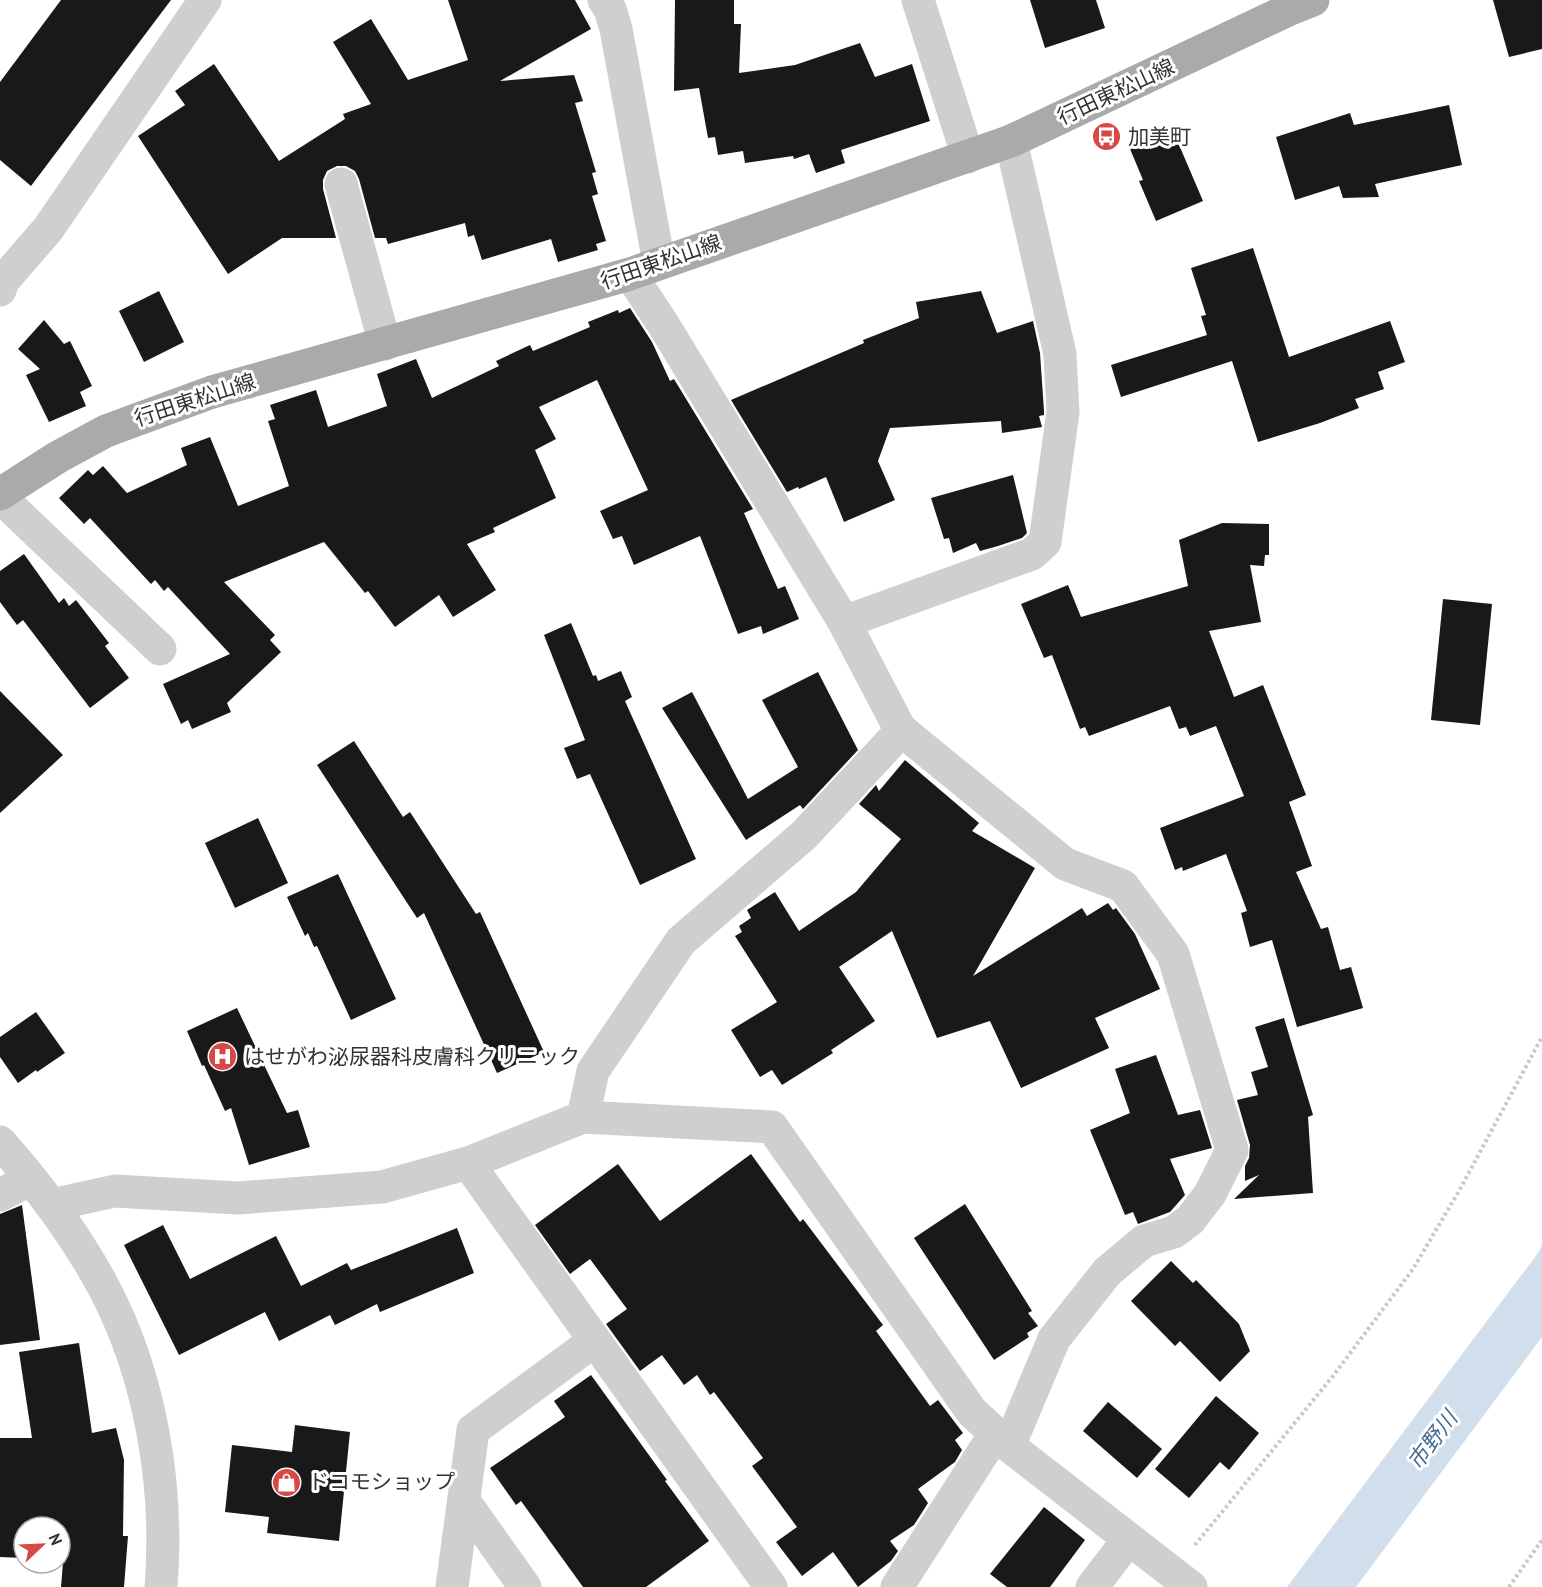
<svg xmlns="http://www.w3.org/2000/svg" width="1542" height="1587" font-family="'PT Sans','Noto Sans JP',sans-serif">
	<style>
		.water { fill: #d1deeb }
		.building { fill: #191919 }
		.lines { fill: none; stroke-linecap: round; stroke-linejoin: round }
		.path { stroke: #c9c9c9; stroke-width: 4; stroke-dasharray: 3 3; stroke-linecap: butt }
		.minor { stroke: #cfcfcf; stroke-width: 33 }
		.major { stroke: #aaa; stroke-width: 33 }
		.labels { text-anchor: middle; stroke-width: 6; stroke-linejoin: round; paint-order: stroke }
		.street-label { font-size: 21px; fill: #323232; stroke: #fff }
		.poi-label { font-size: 21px; fill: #323232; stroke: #fff; text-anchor: start }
		.water-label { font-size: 22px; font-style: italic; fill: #466c8f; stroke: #fff }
	</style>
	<rect width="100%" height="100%" fill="#fff"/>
	<polygon class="water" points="1542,1245 1542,1337 1356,1587 1287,1587 1538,1253"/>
	<g class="building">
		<polygon points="61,0 171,0 31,186 0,160 0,82"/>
		<polygon points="448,0 575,0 591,29 500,81 574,75 583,101 575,103 596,172 592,173 598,194 592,196 606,241 596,244 598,250 558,262 551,239 482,260 474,235 468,237 465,223 388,244 386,238 375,238 359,179 355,171 346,166 337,166 327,171 323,180 323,189 336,238 282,238 228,274 138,136 185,105 175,91 214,64 279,161 345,119 343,114 371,104 333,42 371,19 408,80 468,60"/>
		<polygon points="675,0 734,0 734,24 741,24 739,73 795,65 860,43 875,77 912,64 930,121 841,150 845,163 816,173 809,154 794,159 793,156 745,163 743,151 718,155 715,137 708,138 699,88 674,91"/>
		<polygon points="1030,0 1096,0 1105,28 1045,48"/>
		<polygon points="1493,0 1542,0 1542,49 1509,57"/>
		<polygon points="1449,105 1462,165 1375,184 1379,197 1343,198 1339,186 1295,200 1276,137 1350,113 1354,125"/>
		<polygon points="1171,126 1203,201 1156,221 1139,181 1143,180 1128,144"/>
		<polygon points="1253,248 1289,357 1390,321 1405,362 1378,372 1384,389 1355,399 1359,408 1320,423 1258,442 1232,361 1121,397 1111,365 1207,335 1201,316 1206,315 1191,268"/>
		<polygon points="159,291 184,342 144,362 119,311"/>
		<polygon points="981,291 997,333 1033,321 1040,353 1044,411 1044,415 1039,416 1042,427 1002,433 1001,421 890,428 878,461 895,500 844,522 826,477 799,489 798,487 787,492 731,400 864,343 863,340 919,318 916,302"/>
		<polygon points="630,308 652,342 670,381 674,379 753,509 744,513 778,589 785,586 799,619 763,634 761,626 738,634 700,536 634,565 622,536 613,539 600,511 648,490 597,380 539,407 556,439 535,450 556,498 493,528 495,532 467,544 496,590 453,617 439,595 395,627 368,591 365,593 324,542 224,582 275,635 270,640 281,652 227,703 231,712 192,729 188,720 181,724 163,684 230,654 168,587 164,591 155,580 151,584 90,518 84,524 59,498 88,470 93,475 103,466 127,493 187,465 181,448 210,437 238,506 289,486 268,421 275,419 270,405 316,390 328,427 387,406 377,374 416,359 432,398 499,366 496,361 530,345 533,351 590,327 588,322 618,310 619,313"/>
		<polygon points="44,320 64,344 70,341 92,386 80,392 86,406 49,422 26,375 40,369 18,349"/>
		<polygon points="1013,475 1027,533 1022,538 998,546 980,551 976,543 953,553 949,538 944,539 931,498"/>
		<polygon points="1222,523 1269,524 1269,555 1265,555 1264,566 1250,565 1261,622 1209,631 1234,697 1263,685 1306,795 1289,802 1312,866 1296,872 1321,929 1328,927 1340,970 1351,967 1363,1008 1297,1027 1272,940 1250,947 1241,913 1247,911 1226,854 1183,871 1182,867 1175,870 1160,828 1244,796 1216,726 1190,736 1186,727 1179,729 1170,706 1089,736 1085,727 1080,729 1052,655 1044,658 1021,604 1068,585 1081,617 1188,586 1179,540"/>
		<polygon points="24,554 59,603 64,598 69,606 76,600 109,643 105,646 129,678 90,708 23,620 17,625 0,602 0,571"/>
		<polygon points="1443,599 1492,604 1480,725 1431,720"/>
		<polygon points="571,623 593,676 596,675 598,681 621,671 632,697 625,701 696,859 640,885 590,774 577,779 564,748 585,740 544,635"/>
		<polygon points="818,672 858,750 803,809 800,805 746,840 662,708 692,692 748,799 798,767 762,700"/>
		<polygon points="0,691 63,755 0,813"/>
		<polygon points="354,741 403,817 410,812 476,914 480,912 544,1052 497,1073 424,913 417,918 317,765"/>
		<polygon points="905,760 979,823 972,831 1035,868 973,976 1082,908 1087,916 1108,903 1113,910 1116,908 1135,934 1160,989 1095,1018 1109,1048 1021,1088 990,1021 937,1038 892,931 839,967 875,1021 831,1050 833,1053 782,1085 772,1070 760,1077 731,1030 777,1002 735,936 742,932 739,926 751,918 747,910 775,892 799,931 856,892 901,839 859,804 876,785 879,791"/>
		<polygon points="258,818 288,883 235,908 205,843"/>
		<polygon points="338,874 396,999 351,1020 317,946 314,947 308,933 305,936 287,897"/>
		<polygon points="237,1008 287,1113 298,1110 310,1147 249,1165 231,1108 225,1111 204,1065 202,1066 187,1031"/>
		<polygon points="36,1012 65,1053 37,1072 36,1070 18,1083 0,1057 0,1037"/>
		<polygon points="1284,1018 1313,1115 1308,1117 1313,1193 1234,1199 1259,1175 1245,1181 1245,1166 1249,1158 1250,1145 1237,1100 1258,1095 1251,1072 1268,1067 1255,1027"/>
		<polygon points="1156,1055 1178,1115 1200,1110 1212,1148 1170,1159 1185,1195 1170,1212 1138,1224 1133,1212 1125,1215 1090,1130 1130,1113 1115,1069"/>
		<polygon points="751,1154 800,1222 803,1219 883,1325 876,1331 930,1406 938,1400 963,1433 955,1440 962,1450 955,1462 918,1489 928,1503 914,1525 890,1541 898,1551 891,1561 858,1587 833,1552 802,1576 776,1542 797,1527 752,1466 763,1458 714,1392 710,1395 697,1375 684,1385 662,1355 640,1371 606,1324 627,1309 590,1259 570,1274 535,1225 618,1164 660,1221"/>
		<polygon points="965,1204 1032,1311 1028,1313 1038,1326 1027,1333 1029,1337 994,1360 914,1238"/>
		<polygon points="22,1205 40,1340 0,1345 0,1214"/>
		<polygon points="163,1225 190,1279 276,1236 301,1286 347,1263 351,1270 457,1228 474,1273 380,1312 377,1304 335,1325 330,1315 279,1341 265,1312 179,1355 124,1245"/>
		<polygon points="1171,1261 1193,1283 1196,1280 1239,1324 1250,1351 1220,1382 1180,1341 1175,1346 1131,1301"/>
		<polygon points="79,1343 92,1433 116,1428 124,1460 123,1536 128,1536 124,1587 61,1587 63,1562 60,1561 60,1527 24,1527 24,1558 0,1557 0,1438 32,1438 19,1352"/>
		<polygon points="591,1375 667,1480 665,1481 709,1541 646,1587 583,1587 521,1501 516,1505 490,1468 565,1417 554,1401"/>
		<polygon points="1216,1396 1259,1433 1229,1470 1220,1462 1189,1498 1155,1469"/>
		<polygon points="1108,1402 1162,1449 1137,1478 1083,1431"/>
		<polygon points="295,1425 350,1432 339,1541 267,1533 269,1517 225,1512 232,1445 292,1452"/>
		<polygon points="1044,1507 1085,1540 1050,1587 1007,1587 990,1574"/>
	</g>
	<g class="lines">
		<g class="path">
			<polyline points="1195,1545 1333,1376 1413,1269 1459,1191 1542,1037"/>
			<polyline points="1509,1587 1542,1540"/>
		</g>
		<g class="minor">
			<polyline points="604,0 610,9 616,29 659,263"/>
			<polyline points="918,0 968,157"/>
			<polyline points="341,184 385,344"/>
			<polyline points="630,274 663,324 844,622 900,729 1065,864 1123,886 1173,954 1232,1150 1210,1194 1190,1220 1174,1232 1144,1241 1107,1272 1054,1339 1009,1446"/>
			<polyline points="0,290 3,281 48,229 205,0"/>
			<polyline points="0,497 160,649"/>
			<polyline points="844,622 1032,554 1045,542 1063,412 1060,354 1011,141"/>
			<polyline points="583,1117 593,1071 681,941 804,835 902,730"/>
			<path d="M 0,1142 C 39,1186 75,1234 103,1286 C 151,1376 169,1487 161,1587"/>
			<polyline points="468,1163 771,1587"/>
			<polyline points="0,1195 31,1179"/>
			<polyline points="51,1205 115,1191 238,1198 382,1187 468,1163 583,1117 772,1127 972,1412 1009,1446 1191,1587"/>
			<polyline points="464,1501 525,1587"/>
			<polyline points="452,1587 473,1430 594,1341"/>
			<polyline points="897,1587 995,1434"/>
			<polyline points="1092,1587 1128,1540"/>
		</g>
		<polyline class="major" points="0,494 58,457 106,431 212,392 630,274 1011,141 1288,10 1313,0"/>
	</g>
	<defs>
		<symbol id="bus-disc" viewBox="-11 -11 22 22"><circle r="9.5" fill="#d74947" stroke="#fff"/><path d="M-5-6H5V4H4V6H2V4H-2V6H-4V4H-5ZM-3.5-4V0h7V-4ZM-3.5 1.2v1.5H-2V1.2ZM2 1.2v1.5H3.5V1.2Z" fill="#fff"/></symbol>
		<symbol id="hospital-disc" viewBox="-11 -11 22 22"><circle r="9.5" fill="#d74947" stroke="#fff"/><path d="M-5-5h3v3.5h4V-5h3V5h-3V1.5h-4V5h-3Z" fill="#fff"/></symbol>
		<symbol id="shop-disc" viewBox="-11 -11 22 22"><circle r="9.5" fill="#d74947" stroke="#fff"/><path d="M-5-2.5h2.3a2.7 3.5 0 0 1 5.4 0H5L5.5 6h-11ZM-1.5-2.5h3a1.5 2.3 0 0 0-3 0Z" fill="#fff"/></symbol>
	</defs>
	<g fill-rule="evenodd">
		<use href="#bus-disc" x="1090" y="120" width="33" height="33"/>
		<use href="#hospital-disc" x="206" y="1040" width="33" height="33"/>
		<use href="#shop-disc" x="270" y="1466" width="33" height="33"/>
	</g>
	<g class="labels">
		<g class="street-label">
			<text transform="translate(1116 92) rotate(-25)" y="7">行田東松山線</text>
			<text transform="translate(661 262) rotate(-19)" y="7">行田東松山線</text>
			<text transform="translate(195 400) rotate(-18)" y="7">行田東松山線</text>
		</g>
		<g class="poi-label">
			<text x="1128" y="144">加美町</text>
			<text x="244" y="1064">はせがわ泌尿器科皮膚科クリニック</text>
			<text x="308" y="1489">ドコモショップ</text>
		</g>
		<g class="water-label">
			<text transform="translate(1432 1440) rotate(-53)" y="8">市野川</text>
		</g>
	</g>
	<g transform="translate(42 1545) rotate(67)"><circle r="28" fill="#ffffff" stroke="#adadad" stroke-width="1.5"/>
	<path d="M0-4.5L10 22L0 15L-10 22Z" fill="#d74947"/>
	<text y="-9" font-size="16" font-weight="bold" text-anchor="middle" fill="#323232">N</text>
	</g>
</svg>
